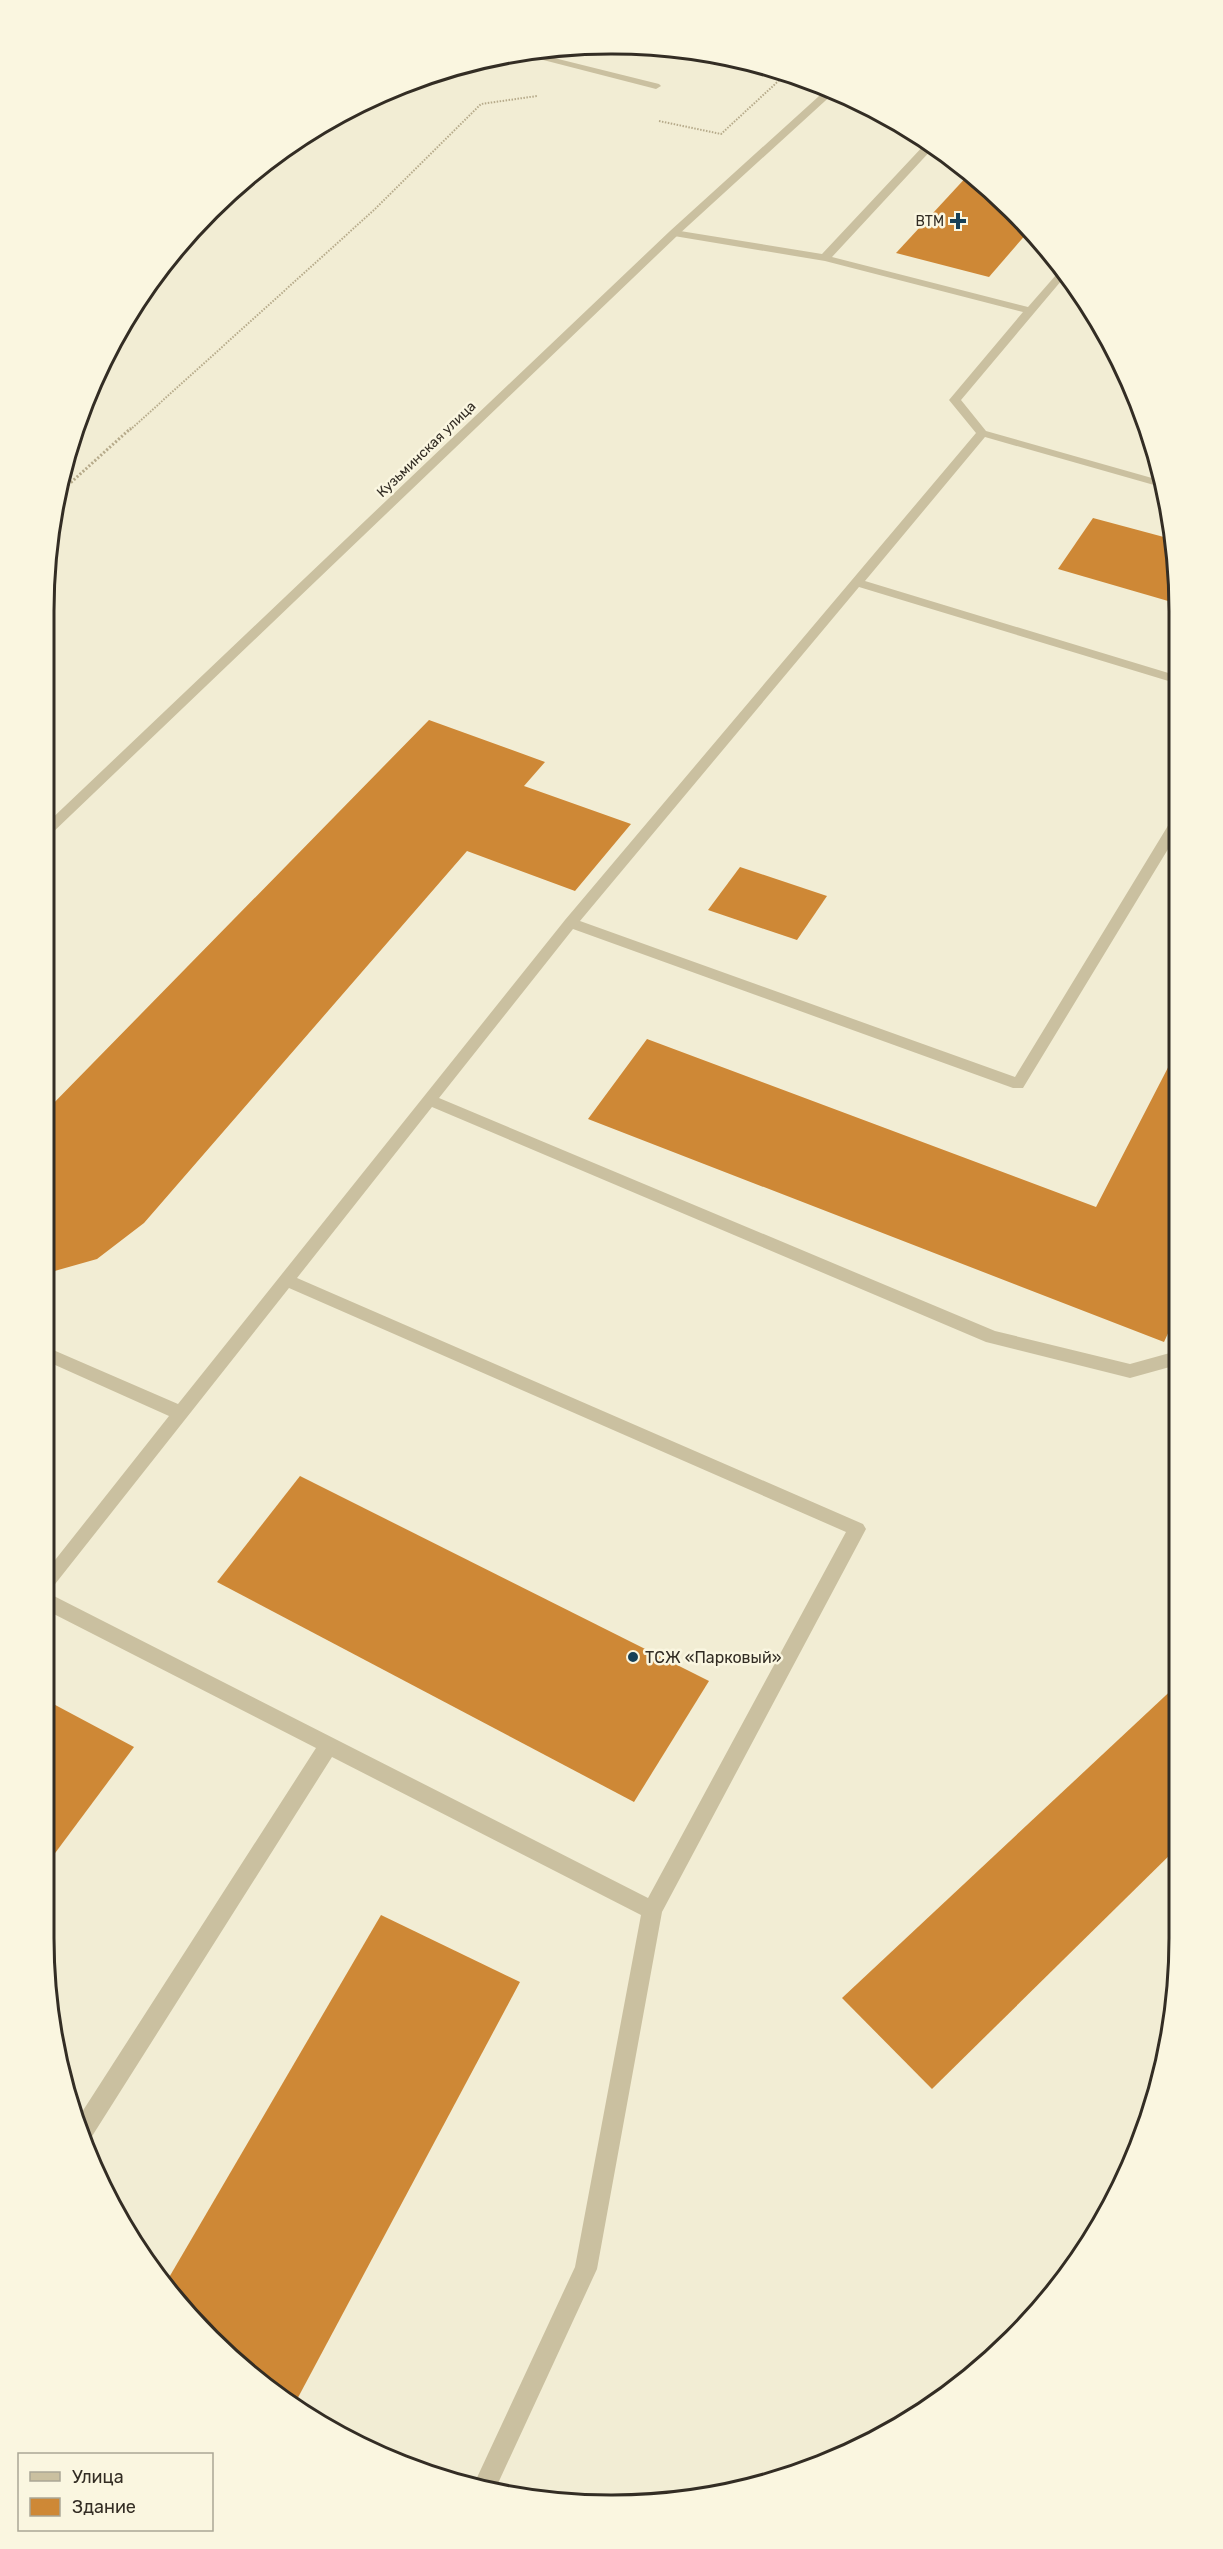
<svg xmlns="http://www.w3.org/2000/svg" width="1223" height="2549" font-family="Rubik,sans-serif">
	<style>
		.building { fill: #ce8836 }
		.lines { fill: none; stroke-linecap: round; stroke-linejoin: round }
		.path-far1 { stroke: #b6aa8a; stroke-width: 2; stroke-dasharray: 1.5 1.5; stroke-linecap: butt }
		.path { stroke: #b6aa8a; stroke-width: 3; stroke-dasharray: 2 2; stroke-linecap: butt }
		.service { fill: #cac0a0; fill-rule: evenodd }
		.minor { fill: #cac0a0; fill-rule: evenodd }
		.poi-dot { fill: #174057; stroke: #faf6e0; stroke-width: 2 }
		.labels { text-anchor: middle; stroke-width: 5; stroke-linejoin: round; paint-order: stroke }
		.far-poi-label { font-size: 14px; fill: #332d24; stroke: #faf6e0; text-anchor: end }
		.far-street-label { font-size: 14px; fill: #332d24; stroke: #faf6e0 }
		.poi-label { font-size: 16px; fill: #332d24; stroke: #faf6e0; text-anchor: start }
		.rim { fill: none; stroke: #332d24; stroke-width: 3 }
	</style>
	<rect width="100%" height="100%" fill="#f2edd4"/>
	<g class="building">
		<polygon points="970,173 1028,232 989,277 896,253"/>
		<polygon points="1093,518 1175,540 1175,603 1058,569"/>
		<polygon points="429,720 545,762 524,786 631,824 575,891 467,851 144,1223 97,1259 44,1274 44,1113"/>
		<polygon points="740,867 827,896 797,940 708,910"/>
		<polygon points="647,1039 1096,1207 1176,1052 1177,1314 1164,1342 588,1119"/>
		<polygon points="300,1476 709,1681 634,1802 217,1582"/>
		<polygon points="1179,1683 1179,1846 932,2089 842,1998"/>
		<polygon points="44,1699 134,1747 44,1868"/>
		<polygon points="381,1915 520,1982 294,2405 237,2364 164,2286"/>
	</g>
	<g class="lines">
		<g class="path-far1">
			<polyline points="659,121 721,134 786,74"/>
			<polyline points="130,430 374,210 481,104 537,96"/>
		</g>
		<polyline class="path" points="56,496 131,428"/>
		<g class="service">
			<polygon points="530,52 659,84 661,86 656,89 516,53"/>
			<path d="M 926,143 L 934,147 L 832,257 L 1028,307 L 1063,267 L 1067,274 L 961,400 L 986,431 L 1159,480 L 1161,487 L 985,437 L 865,581 L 1175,675 L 1175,683 L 859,587 L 580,921 L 1015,1077 L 1169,824 L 1176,820 L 1176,836 L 1023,1088 L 1013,1088 L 573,929 L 439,1098 L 995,1331 L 1130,1364 L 1177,1351 L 1177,1365 L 1130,1378 L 986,1342 L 432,1107 L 297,1278 L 863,1524 L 866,1529 L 662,1912 L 597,2269 L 494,2492 L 474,2484 L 575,2267 L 641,1915 L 332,1757 L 89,2141 L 85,2142 L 75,2123 L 316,1748 L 44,1609 L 44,1574 L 169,1416 L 44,1360 L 44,1346 L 178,1404 L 565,920 L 976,433 L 949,400 L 1023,312 L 825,261 L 674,236 L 669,233 L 674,230 L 822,254 ZM 289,1288 L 846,1532 L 648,1898 L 48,1593 Z"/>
		</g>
		<polygon class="minor" points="829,87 836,91 678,235 49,836 44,837 44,826 670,231"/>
	</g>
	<g class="poi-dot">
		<path d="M955 212h6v6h6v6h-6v6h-6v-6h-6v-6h6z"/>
		<circle cx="633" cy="1657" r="6"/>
	</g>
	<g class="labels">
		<g class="far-poi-label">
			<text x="944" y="226">ВТМ</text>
		</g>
		<g class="far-street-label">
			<text transform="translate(426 449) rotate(-44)" y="5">Кузьминская улица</text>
		</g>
		<g class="poi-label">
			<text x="645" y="1663">ТСЖ «Парковый»</text>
		</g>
	</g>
	<path d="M0 0H1223V2549H0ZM611 54H612A557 557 0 0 1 1169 611V1938A557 557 0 0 1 612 2495H611A557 557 0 0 1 54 1938V611A557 557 0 0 1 611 54Z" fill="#faf6e0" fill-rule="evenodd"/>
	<path class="rim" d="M611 54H612A557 557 0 0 1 1169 611V1938A557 557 0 0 1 612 2495H611A557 557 0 0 1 54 1938V611A557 557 0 0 1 611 54Z"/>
	<rect x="18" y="2453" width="195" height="78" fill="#faf6e0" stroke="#aaa695" stroke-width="1.5"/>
	<rect x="30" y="2472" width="30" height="9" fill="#cac0a0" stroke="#aaa695" stroke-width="1.5"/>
	<text x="72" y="2483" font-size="18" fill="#332d24">Улица</text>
	<rect x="30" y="2498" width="30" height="18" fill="#ce8836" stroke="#aaa695" stroke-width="1.5"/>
	<text x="72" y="2513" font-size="18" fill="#332d24">Здание</text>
</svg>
